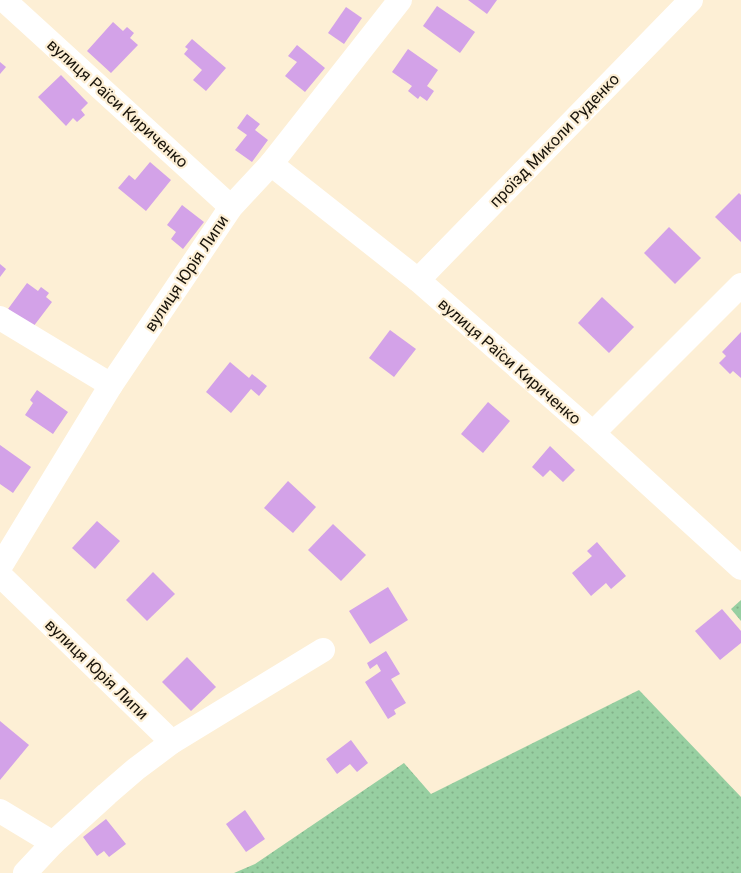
<svg xmlns="http://www.w3.org/2000/svg" width="741" height="873" font-family="Roboto,sans-serif">
	<style>
		.grass { fill: url(#grass-dots) }
		.building { fill: #d3a2e8 }
		.lines { fill: none; stroke-linecap: round; stroke-linejoin: round }
		.minor { stroke: #fff; stroke-width: 24 }
		.labels { text-anchor: middle; stroke-width: 4.5; stroke-linejoin: round; paint-order: stroke }
		.street-label { font-size: 16px; fill: #19140b; stroke: #fdefd5 }
	</style>
	<defs>
		<pattern id="grass-dots" width="8" height="8" patternUnits="userSpaceOnUse" patternTransform="scale(1.25)"><rect width="8" height="8" fill="#97cfa1"/><path d="M2 2h.1M6 6h.1" fill="none" stroke="#82b189" stroke-width="1.8" stroke-linecap="round"/></pattern>
	</defs>
	<rect width="100%" height="100%" fill="#fdefd5"/>
	<g class="grass">
		<polygon points="741,600 741,621 731,609"/>
		<polygon points="639,690 741,797 741,873 234,873 255,864 404,763 431,794"/>
	</g>
	<g class="building">
		<polygon points="468,0 497,0 487,14"/>
		<polygon points="437,6 475,32 460,53 423,26"/>
		<polygon points="346,7 362,18 344,44 328,33"/>
		<polygon points="113,22 123,31 127,27 134,33 130,38 138,45 111,73 87,51"/>
		<polygon points="192,39 226,68 206,91 193,80 202,70 184,54 188,49 185,47"/>
		<polygon points="297,45 325,68 305,92 285,76 297,62 288,56"/>
		<polygon points="408,49 438,70 427,86 434,91 427,101 420,96 418,99 408,91 412,86 392,72"/>
		<polygon points="0,62 6,67 0,74"/>
		<polygon points="61,75 88,103 81,110 85,115 77,122 73,118 66,126 38,97"/>
		<polygon points="247,114 260,124 255,130 268,140 252,162 235,150 247,135 237,128"/>
		<polygon points="150,162 171,180 146,211 118,188 129,175 135,180"/>
		<polygon points="739,193 741,195 741,242 715,217"/>
		<polygon points="182,205 204,222 183,249 171,239 176,232 167,225"/>
		<polygon points="669,227 701,258 675,284 644,253"/>
		<polygon points="0,264 6,269 0,277"/>
		<polygon points="27,283 38,291 41,287 49,293 46,297 52,302 33,327 8,309"/>
		<polygon points="602,297 634,327 609,353 578,323"/>
		<polygon points="390,330 416,349 394,377 369,358"/>
		<polygon points="741,332 741,378 733,371 730,374 719,363 726,356 722,352"/>
		<polygon points="230,362 249,378 252,374 267,386 259,396 251,389 231,413 206,392"/>
		<polygon points="37,390 68,412 53,434 25,415 33,403 30,400"/>
		<polygon points="488,402 510,421 483,453 461,434"/>
		<polygon points="0,445 31,467 13,493 0,484"/>
		<polygon points="550,446 575,470 563,482 550,470 543,477 532,467"/>
		<polygon points="288,481 316,507 293,533 264,508"/>
		<polygon points="97,521 120,541 95,569 72,548"/>
		<polygon points="333,524 366,555 341,581 308,550"/>
		<polygon points="597,542 626,576 611,589 606,583 591,596 572,573 592,556 587,551"/>
		<polygon points="153,572 175,594 147,621 126,600"/>
		<polygon points="388,587 408,620 370,644 349,611"/>
		<polygon points="722,609 741,631 741,643 720,660 695,631"/>
		<polygon points="386,651 400,674 391,679 406,703 394,710 396,714 388,719 365,682 381,671 377,664 370,669 367,663"/>
		<polygon points="187,657 216,687 191,711 162,682"/>
		<polygon points="0,721 29,745 0,780"/>
		<polygon points="351,740 368,763 357,772 350,764 337,774 326,759"/>
		<polygon points="245,810 265,839 246,852 226,824"/>
		<polygon points="106,819 126,844 109,857 104,851 97,856 83,837"/>
	</g>
	<g class="lines">
		<g class="minor">
			<polyline points="4,0 231,207"/>
			<polyline points="271,164 418,280 593,433 741,568"/>
			<polyline points="418,280 691,0"/>
			<polyline points="0,318 111,385"/>
			<polyline points="593,433 741,285"/>
			<polyline points="0,567 111,385 231,207 271,164 400,0"/>
			<polyline points="0,575 172,742"/>
			<polyline points="0,811 53,843"/>
			<polyline points="25,873 53,843 107,794 136,769 172,742 323,650"/>
		</g>
	</g>
	<g class="labels">
		<g class="street-label">
			<text transform="translate(118 103) rotate(42)" y="6">вулиця Раїси Кириченко</text>
			<text transform="translate(554 140) rotate(-46)" y="6">проїзд Миколи Руденко</text>
			<text transform="translate(186 273) rotate(-56)" y="6">вулиця Юрія Липи</text>
			<text transform="translate(510 361) rotate(41)" y="6">вулиця Раїси Кириченко</text>
			<text transform="translate(97 669) rotate(44)" y="6">вулиця Юрія Липи</text>
		</g>
	</g>
</svg>
